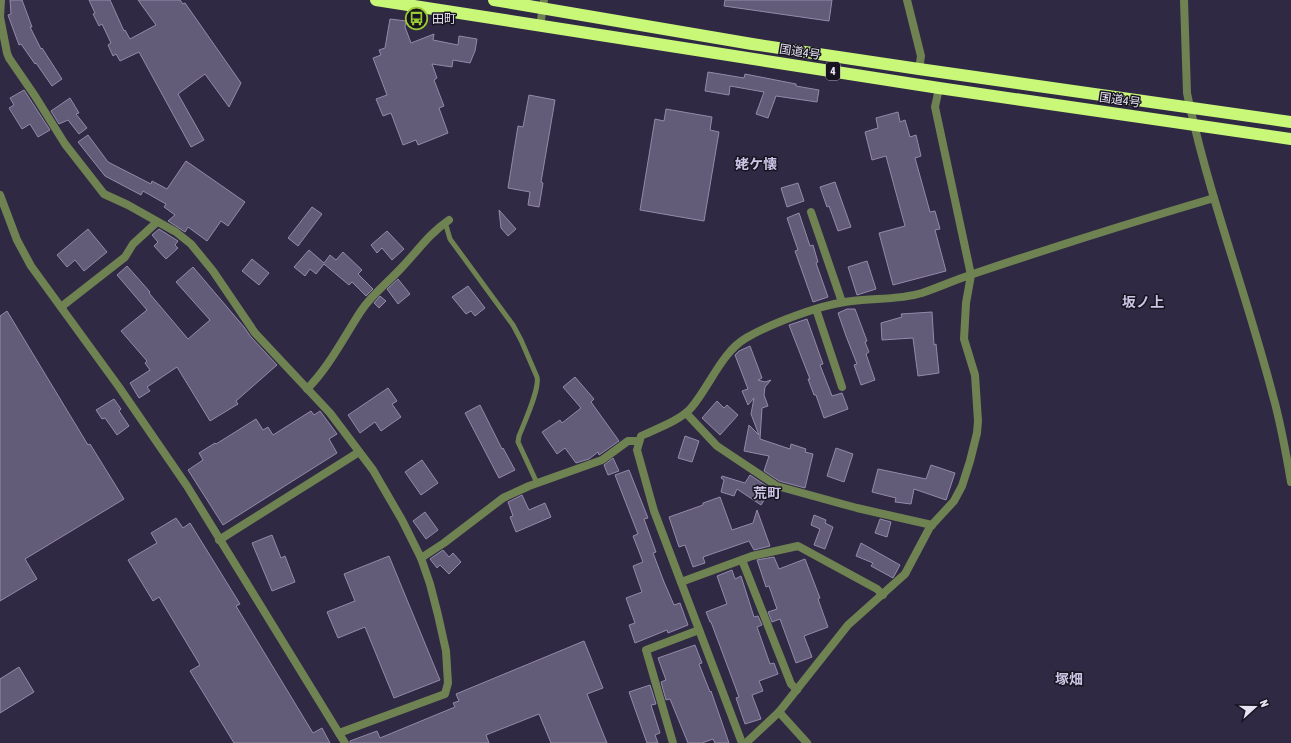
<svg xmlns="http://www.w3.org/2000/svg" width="1291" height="743" font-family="'Asap Condensed','Noto Sans JP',sans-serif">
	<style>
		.building { fill: #635c79; stroke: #928aa9 }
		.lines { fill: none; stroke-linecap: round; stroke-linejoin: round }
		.lane { stroke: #6f8252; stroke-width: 5 }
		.street { stroke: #6f8252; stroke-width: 8 }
		.highway { stroke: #c9f778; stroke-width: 12 }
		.labels { text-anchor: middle; stroke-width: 3; stroke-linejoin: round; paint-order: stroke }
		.shield { fill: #171420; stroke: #a9a5b4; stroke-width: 1 }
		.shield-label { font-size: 11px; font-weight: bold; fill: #e7e3f4 }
		.poi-label { font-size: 12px; fill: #e7e3f4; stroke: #171420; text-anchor: start }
		.street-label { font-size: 12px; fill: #e7e3f4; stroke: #171420 }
		.quarter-label { font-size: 14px; font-weight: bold; fill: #cdc5e6; stroke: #171420 }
	</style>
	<rect width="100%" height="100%" fill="#302943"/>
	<g class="building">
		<polygon points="10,0 22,0 32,27 30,27 41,49 42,48 62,79 52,86 36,63 35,64 21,44 19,45 8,15 11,14"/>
		<polygon points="89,0 110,0 124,31 125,30 130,39 156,25 138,0 180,0 183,4 185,3 241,83 229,107 205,74 178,94 204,140 191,147 139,52 120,61 116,54 113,56 108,45 111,43 102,24 99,26 93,14 95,13"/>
		<polygon points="725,0 832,0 829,21 724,6"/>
		<polygon points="390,19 406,21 405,27 411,43 434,34 433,40 458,45 459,36 477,39 475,51 470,63 453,60 452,67 432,64 437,78 434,80 444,106 439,108 448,133 418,145 416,140 403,145 391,113 383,116 376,99 387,95 373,58 381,55 379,50 385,48"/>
		<polygon points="708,72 744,78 745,74 796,84 796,86 819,90 817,102 776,96 768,118 756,114 764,92 730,86 729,95 705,91"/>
		<polygon points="24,90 50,130 38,137 30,124 22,129 9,108 14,105 10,98"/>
		<polygon points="529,95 555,100 541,182 543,183 539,207 528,205 530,192 508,188 518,126 523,127"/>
		<polygon points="70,98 79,113 76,114 87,128 79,134 68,120 59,124 51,111"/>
		<polygon points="666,109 712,117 710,130 719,132 704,221 640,210 655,119 664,121"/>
		<polygon points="898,112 900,122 905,120 910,137 916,135 921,156 915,158 930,212 935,211 940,229 935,230 946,271 893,285 879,233 905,226 886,156 872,160 865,132 878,128 876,118"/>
		<polygon points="88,135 108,162 151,184 152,181 167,189 186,161 245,202 228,226 221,221 207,241 188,227 185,232 168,221 175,215 164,207 166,204 143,191 141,195 105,176 78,142"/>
		<polygon points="835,182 851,227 838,231 829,206 827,207 820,187"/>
		<polygon points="798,183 804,201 787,207 781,188"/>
		<polygon points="312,207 322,214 298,246 288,238"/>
		<polygon points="499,210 516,229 508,236 501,228"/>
		<polygon points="799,213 810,246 813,245 818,262 816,263 828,297 813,302 795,251 798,250 787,218"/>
		<polygon points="88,229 107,252 84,271 75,260 67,267 57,255"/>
		<polygon points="159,229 178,241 175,245 178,248 166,259 154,246 158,242 152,235"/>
		<polygon points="387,231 404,249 392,260 382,248 377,253 371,245"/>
		<polygon points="309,250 324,263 330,255 336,260 343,252 362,270 358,274 373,289 366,296 352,282 349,285 324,264 316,274 310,269 305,276 294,267"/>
		<polygon points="252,259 269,273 259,285 242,271"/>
		<polygon points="867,261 876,289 857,295 848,267"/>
		<polygon points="127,266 150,292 149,293 188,339 210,320 176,282 193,267 244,327 251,337 277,365 236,401 238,404 210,421 177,367 147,387 150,391 139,398 130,383 150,370 145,363 147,361 121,331 147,310 117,275"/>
		<polygon points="398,279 410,294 398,304 387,289"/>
		<polygon points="468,286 485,308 475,316 471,311 466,314 452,297"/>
		<polygon points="380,296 386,301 379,308 374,303"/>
		<polygon points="847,309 855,309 867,341 865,342 869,352 866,354 875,380 861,385 854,365 857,364 846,336 838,313"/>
		<polygon points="7,311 88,445 90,444 124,499 25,559 37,579 0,601 0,316"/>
		<polygon points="932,312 934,345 936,344 939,373 918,376 913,338 882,340 881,323 902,317 901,314"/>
		<polygon points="807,319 823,364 820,365 832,396 842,393 848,409 824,418 816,395 814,395 808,379 810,379 789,325"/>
		<polygon points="750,346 762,378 758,380 765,382 771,380 765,387 764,395 768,406 762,408 760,439 790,449 791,444 806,449 805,452 813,454 805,488 779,481 764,471 769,456 744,451 749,425 759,435 751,414 754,398 748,405 742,391 748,389 735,355 739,351"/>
		<polygon points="575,377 594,399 591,402 619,441 599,455 598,452 589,459 576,463 565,448 557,454 542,432 560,420 562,423 581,408 563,387"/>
		<polygon points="388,388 397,401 392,404 401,417 381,431 375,422 360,433 348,415"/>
		<polygon points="114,399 121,409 119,411 129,426 117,435 105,418 102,419 96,410"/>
		<polygon points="717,401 724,408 727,405 738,415 720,435 702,418"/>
		<polygon points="480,405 502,449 503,448 515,470 499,478 465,413"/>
		<polygon points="311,411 314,415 320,411 337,434 329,439 337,453 223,525 188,470 203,460 199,453 215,443 216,444 256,419 263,430 268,427 273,435"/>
		<polygon points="685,436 699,441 692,462 678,458"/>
		<polygon points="836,448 853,454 844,482 827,476"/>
		<polygon points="613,458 619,471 608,475 604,465"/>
		<polygon points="422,460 438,483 421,495 405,472"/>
		<polygon points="931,465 955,473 946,500 914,489 911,504 895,502 896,498 872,492 878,469 926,479"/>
		<polygon points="629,470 648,518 644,519 656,552 653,553 664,582 674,605 680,603 688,625 668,633 667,630 635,643 629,625 635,623 626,598 642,592 633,566 643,562 633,536 638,534 615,475"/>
		<polygon points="750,475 771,489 761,505 737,489 734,496 721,492 724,480 721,478 722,476 745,483"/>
		<polygon points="522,495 529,510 545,503 551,517 516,532 510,517 513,516 508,502"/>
		<polygon points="720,497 732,530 753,523 757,510 770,546 754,550 749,541 703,557 705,563 693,567 685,545 679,547 669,517 703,505 703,503"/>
		<polygon points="425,512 438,530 426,539 413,521"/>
		<polygon points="814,515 826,520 825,523 833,527 825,549 814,545 820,529 811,525"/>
		<polygon points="176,518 183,528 190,523 240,604 236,606 313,733 322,728 330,743 234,743 190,671 200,665 159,597 153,601 128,560 157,543 151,533"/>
		<polygon points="880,519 891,522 887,537 875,533"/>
		<polygon points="272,535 281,558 285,556 295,582 272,591 252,543"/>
		<polygon points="861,543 900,565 893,578 871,566 873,563 856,556"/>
		<polygon points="443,550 449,557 453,553 461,562 449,574 440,565 437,568 430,559"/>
		<polygon points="389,556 440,680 394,698 365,627 338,638 327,612 355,601 344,574"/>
		<polygon points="774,557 779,569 805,559 820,598 818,599 828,627 804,636 812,657 796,663 780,619 772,622 768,612 777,609 769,586 766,587 757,560"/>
		<polygon points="732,570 735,579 741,576 754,617 758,616 762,625 757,627 770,664 774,663 778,674 759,681 763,691 752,695 761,719 745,724 736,698 739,697 711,622 710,622 706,612 727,604 717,576"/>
		<polygon points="584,641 603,688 587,694 607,743 551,743 539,714 486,735 489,743 350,743 350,741 377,731 380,738 455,707 453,703 459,701 456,694"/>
		<polygon points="695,645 702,663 699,664 710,692 711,691 729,743 715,743 713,739 702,743 688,743 670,699 666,700 661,682 666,680 658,658"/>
		<polygon points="19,667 34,692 0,713 0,679"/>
		<polygon points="650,685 656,704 651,705 660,733 655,735 658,743 647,743 629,692"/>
	</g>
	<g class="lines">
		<path class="lane" d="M 445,222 L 450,239 L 513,325 L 521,340 L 537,377 C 540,389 524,423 519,436 L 518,442 L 537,483"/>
		<g class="street">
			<polyline points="1,0 0,17 7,53 9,58 35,96 65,144 104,194 128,205 176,232 191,244 213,271 255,333 330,413 373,470 402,520 421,558 430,584 438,615 446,651 448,683 445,694 339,733"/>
			<polyline points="907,0 921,56 919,69"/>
			<path d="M 1184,0 L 1187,93 L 1190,107 C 1212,205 1248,299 1273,396 C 1281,424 1286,453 1291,482"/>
			<polyline points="540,26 544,0"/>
			<polyline points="0,195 17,240 31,266 119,387 187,486 345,743"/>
			<polyline points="811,212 842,302"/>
			<polyline points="61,307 125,257 133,244 157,222"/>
			<polyline points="816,309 842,387"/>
			<path d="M 307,389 C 329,367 344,337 361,311 C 373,293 390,281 404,265 C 420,248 429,234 449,220"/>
			<polyline points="686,413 717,446 777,486 857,508 932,525"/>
			<polyline points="219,540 359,452"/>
			<polyline points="421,558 444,543 503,498 529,486 602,460 628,441 639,441"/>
			<polyline points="742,560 791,684 797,690"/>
			<polyline points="681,582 752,556 798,546 877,589 883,595"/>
			<polyline points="779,712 807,743"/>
			<polyline points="673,743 646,650 699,630"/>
			<path d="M 742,743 L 654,511 L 637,450 L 641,436 C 656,429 681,420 691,408 C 709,387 722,352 746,338 C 772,323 822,304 852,301 C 875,298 899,300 922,293 C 939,287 955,280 973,274 C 1053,247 1133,222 1214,198"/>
			<polyline points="746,743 779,712 848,625 905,574 930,527 954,501 962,486 970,461 977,433 978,421 975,375 964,339 966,303 971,275 935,107 939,88"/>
		</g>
		<g class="highway">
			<polyline points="376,0 939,88 1291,139"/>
			<polyline points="494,0 752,44 919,69 1291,122"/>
		</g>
	</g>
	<defs>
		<symbol id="bus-ring" viewBox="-11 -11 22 22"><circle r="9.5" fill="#171420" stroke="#9bcb32" stroke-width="1.5"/><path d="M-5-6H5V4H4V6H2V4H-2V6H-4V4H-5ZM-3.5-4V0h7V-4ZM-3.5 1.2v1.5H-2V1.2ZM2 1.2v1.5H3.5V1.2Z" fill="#9bcb32"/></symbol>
	</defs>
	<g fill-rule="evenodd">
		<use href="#bus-ring" x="404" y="6" width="25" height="25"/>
	</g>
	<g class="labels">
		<rect class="shield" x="826" y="62" width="14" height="18" rx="3"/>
		<g class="shield-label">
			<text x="833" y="75">4</text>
		</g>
		<g class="poi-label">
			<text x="432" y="23">田町</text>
		</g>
		<g class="street-label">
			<text transform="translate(800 52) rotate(9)" y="4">国道4号</text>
			<text transform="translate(1120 100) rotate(8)" y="4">国道4号</text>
		</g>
		<g class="quarter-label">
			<text x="756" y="169">姥ケ懐</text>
			<text x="1143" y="307">坂ノ上</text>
			<text x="767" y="498">荒町</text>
			<text x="1069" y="684">塚畑</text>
		</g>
	</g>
	<g transform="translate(1255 707) rotate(69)" stroke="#171420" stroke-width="3" paint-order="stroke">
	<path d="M0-3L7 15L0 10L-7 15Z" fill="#e7e3f4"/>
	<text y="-6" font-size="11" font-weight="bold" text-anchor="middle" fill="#e7e3f4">N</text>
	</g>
</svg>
